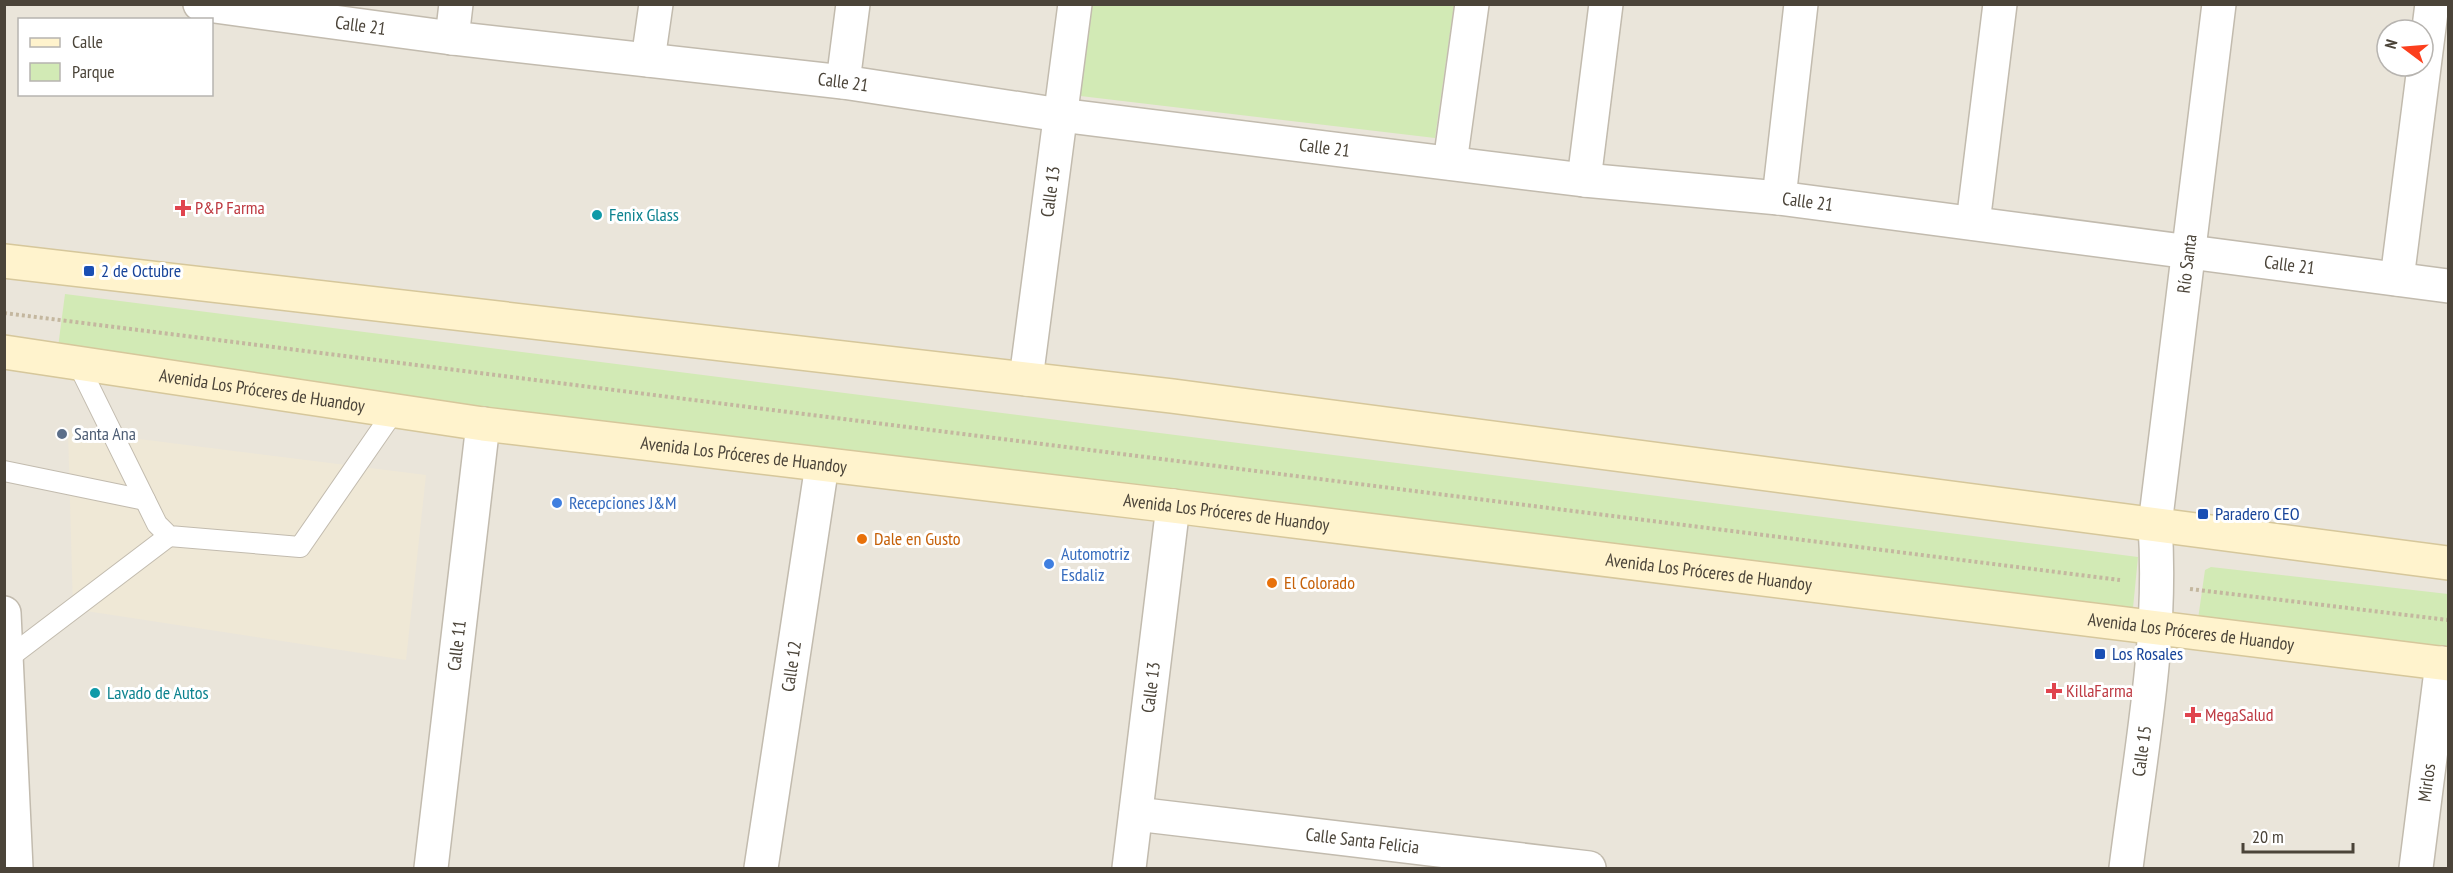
<svg xmlns="http://www.w3.org/2000/svg" width="2453" height="873" font-family="'PT Sans Narrow',sans-serif">
	<style>
		.residential { fill: #eae5da; fill-rule: evenodd }
		.education { fill: #efe8d6 }
		.green { fill: #d2eab5 }
		.lines { fill: none; stroke-linecap: round; stroke-linejoin: round }
		.service-casing { stroke: #c2bbae; stroke-width: 22 }
		.minor-casing { stroke: #c2bbae; stroke-width: 36 }
		.tertiary-casing { stroke: #c2bbae; stroke-width: 36 }
		.secondary-casing { stroke: #d6c79b; stroke-width: 36 }
		.path { stroke: #c4b79f; stroke-width: 4; stroke-dasharray: 3 3; stroke-linecap: butt }
		.service { stroke: #fff; stroke-width: 20 }
		.minor { stroke: #fff; stroke-width: 33 }
		.tertiary { stroke: #fff; stroke-width: 33 }
		.secondary { stroke: #fff3cd; stroke-width: 33 }
		.health-dot { fill: #e0444e; stroke: #fff; stroke-width: 2 }
		.culture-dot { fill: #0f9aa8; stroke: #fff; stroke-width: 2 }
		.transit-dot { fill: #1a4fb4; stroke: #fff; stroke-width: 2 }
		.service-dot { fill: #5c6f8a; stroke: #fff; stroke-width: 2 }
		.shop-dot { fill: #3f7fe0; stroke: #fff; stroke-width: 2 }
		.food-dot { fill: #e8710a; stroke: #fff; stroke-width: 2 }
		.labels { text-anchor: middle; stroke-width: 6; stroke-linejoin: round; paint-order: stroke }
		.street-label { font-size: 18px; fill: #4b4439; stroke: #fff }
		.health-label { font-size: 18px; fill: #be3a42; stroke: #fff; text-anchor: start }
		.culture-label { font-size: 18px; fill: #0d838f; stroke: #fff; text-anchor: start }
		.transit-label { font-size: 18px; fill: #164399; stroke: #fff; text-anchor: start }
		.service-label { font-size: 18px; fill: #4e5e75; stroke: #fff; text-anchor: start }
		.shop-label { font-size: 18px; fill: #366cbe; stroke: #fff; text-anchor: start }
		.food-label { font-size: 18px; fill: #c56008; stroke: #fff; text-anchor: start }
	</style>
	<rect width="100%" height="100%" fill="#f6f3ec"/>
	<path class="residential" d="M 5,5 L 2448,5 L 2448,868 L 5,868 ZM 20,20 L 212,20 L 212,94 L 20,94 ZM 2387,30 L 2423,30 L 2423,66 L 2387,66 Z"/>
	<polygon class="education" points="68,430 426,475 406,660 73,609"/>
	<g class="green">
		<polygon points="1084,5 1454,5 1435,138 1072,95"/>
		<polygon points="65,294 2138,557 2133,608 2126,616 57,355"/>
		<polygon points="2211,567 2448,594 2448,657 2197,626 2205,570"/>
	</g>
	<g class="lines">
		<defs>
			<g id="service">
				<polyline points="77,362 157,524 169,536 300,547 394,411"/>
				<polyline points="4,471 145,500"/>
				<polyline points="7,659 169,536"/>
			</g>
			<g id="minor">
				<path id="s1" d="M 200,4 L 452,38 L 843,82 L 1060,115 L 1584,180 L 1779,198 L 2448,286"/>
				<polyline points="452,38 456,4"/>
				<polyline points="648,60 656,4"/>
				<polyline points="843,82 853,4"/>
				<polyline points="1450,163 1472,4"/>
				<polyline points="1584,180 1606,4"/>
				<polyline points="1779,198 1801,4"/>
				<polyline points="1973,223 2000,4"/>
				<polyline points="2397,279 2432,4"/>
				<path id="s2" d="M 1026,379 L 1075,4"/>
				<path id="s3" d="M 1136,814 L 1589,868"/>
				<path id="s4" d="M 431,868 L 483,424"/>
				<path id="s5" d="M 761,868 L 822,465"/>
				<path id="s6" d="M 1129,868 L 1173,506"/>
				<path id="s7" d="M 2126,868 C 2140,755 2163,639 2155,525 L 2219,4"/>
				<path id="s8" d="M 2416,868 L 2442,663"/>
			</g>
			<polyline id="tertiary" points="4,613 16,868"/>
			<g id="secondary">
				<polyline points="4,261 1172,396 2448,563"/>
				<path id="s9" d="M 4,352 L 483,424 L 1173,506 L 2448,664"/>
			</g>
		</defs>
		<use href="#service" class="service-casing"/>
		<use href="#minor" class="minor-casing"/>
		<use href="#tertiary" class="tertiary-casing"/>
		<use href="#secondary" class="secondary-casing"/>
		<g class="path">
			<polyline points="4,313 2120,580"/>
			<polyline points="2190,589 2448,620"/>
		</g>
		<use href="#service" class="service"/>
		<use href="#minor" class="minor"/>
		<use href="#tertiary" class="tertiary"/>
		<use href="#secondary" class="secondary"/>
	</g>
	<g class="health-dot">
		<path d="M180 199h6v6h6v6h-6v6h-6v-6h-6v-6h6z"/>
		<path d="M2051 682h6v6h6v6h-6v6h-6v-6h-6v-6h6z"/>
		<path d="M2190 706h6v6h6v6h-6v6h-6v-6h-6v-6h6z"/>
	</g>
	<g class="culture-dot">
		<circle cx="597" cy="215" r="6"/>
		<circle cx="95" cy="693" r="6"/>
	</g>
	<g class="transit-dot">
		<rect x="83" y="265" width="12" height="12" rx="3"/>
		<rect x="2197" y="508" width="12" height="12" rx="3"/>
		<rect x="2094" y="648" width="12" height="12" rx="3"/>
	</g>
	<circle class="service-dot" cx="62" cy="434" r="6"/>
	<g class="shop-dot">
		<circle cx="557" cy="503" r="6"/>
		<circle cx="1049" cy="564" r="6"/>
	</g>
	<g class="food-dot">
		<circle cx="862" cy="539" r="6"/>
		<circle cx="1272" cy="583" r="6"/>
	</g>
	<g class="labels">
		<g class="street-label">
			<text dy="6" stroke="none"><textPath href="#s1" startOffset="162">Calle 21</textPath></text>
			<text dy="6" stroke="none"><textPath href="#s1" startOffset="648">Calle 21</textPath></text>
			<text dy="6" stroke="none"><textPath href="#s1" startOffset="1134">Calle 21</textPath></text>
			<text dy="6" stroke="none"><textPath href="#s2" startOffset="189">Calle 13</textPath></text>
			<text dy="6" stroke="none"><textPath href="#s1" startOffset="1620">Calle 21</textPath></text>
			<text dy="6" stroke="none"><textPath href="#s1" startOffset="2106">Calle 21</textPath></text>
			<text dy="6" stroke="none"><textPath href="#s7" startOffset="608">Río Santa</textPath></text>
			<text dy="6" stroke="none"><textPath href="#s9" startOffset="261">Avenida Los Próceres de Huandoy</textPath></text>
			<text dy="6" stroke="none"><textPath href="#s9" startOffset="747">Avenida Los Próceres de Huandoy</textPath></text>
			<text dy="6" stroke="none"><textPath href="#s9" startOffset="1233">Avenida Los Próceres de Huandoy</textPath></text>
			<text dy="6" stroke="none"><textPath href="#s9" startOffset="1719">Avenida Los Próceres de Huandoy</textPath></text>
			<text dy="6" stroke="none"><textPath href="#s9" startOffset="2205">Avenida Los Próceres de Huandoy</textPath></text>
			<text dy="6" stroke="none"><textPath href="#s4" startOffset="224">Calle 11</textPath></text>
			<text dy="6" stroke="none"><textPath href="#s5" startOffset="204">Calle 12</textPath></text>
			<text dy="6" stroke="none"><textPath href="#s6" startOffset="182">Calle 13</textPath></text>
			<text dy="6" stroke="none"><textPath href="#s7" startOffset="118">Calle 15</textPath></text>
			<text dy="6" stroke="none"><textPath href="#s8" startOffset="86">Mirlos</textPath></text>
			<text dy="6" stroke="none"><textPath href="#s3" startOffset="228">Calle Santa Felicia</textPath></text>
		</g>
		<g class="health-label">
			<text x="195" y="214">P&amp;P Farma</text>
			<text x="2066" y="697">KillaFarma</text>
			<text x="2205" y="721">MegaSalud</text>
		</g>
		<g class="culture-label">
			<text x="609" y="221">Fenix Glass</text>
			<text x="107" y="699">Lavado de Autos</text>
		</g>
		<g class="transit-label">
			<text x="101" y="277">2 de Octubre</text>
			<text x="2215" y="520">Paradero CEO</text>
			<text x="2112" y="660">Los Rosales</text>
		</g>
		<g class="service-label">
			<text x="74" y="440">Santa Ana</text>
		</g>
		<g class="shop-label">
			<text x="569" y="509">Recepciones J&amp;M</text>
			<text x="1061" y="560">Automotriz<tspan x="1061" dy="21">Esdaliz</tspan></text>
		</g>
		<g class="food-label">
			<text x="874" y="545">Dale en Gusto</text>
			<text x="1284" y="589">El Colorado</text>
		</g>
	</g>
	<rect width="2453" height="873" fill="none" stroke="#4b4439" stroke-width="12"/>
	<rect x="18" y="18" width="195" height="78" fill="#ffffff" stroke="#b7b4b0" stroke-width="1.5"/>
	<rect x="30" y="38" width="30" height="9" fill="#fff3cd" stroke="#b7b4b0" stroke-width="1.5"/>
	<text x="72" y="48" font-size="18" fill="#4b4439">Calle</text>
	<rect x="30" y="63" width="30" height="18" fill="#d2eab5" stroke="#b7b4b0" stroke-width="1.5"/>
	<text x="72" y="78" font-size="18" fill="#4b4439">Parque</text>
	<g transform="translate(2405 48) rotate(286)"><circle r="28" fill="#ffffff" stroke="#b7b4b0" stroke-width="1.5"/>
	<path d="M0-4.5L10 22L0 15L-10 22Z" fill="#fc3f1d"/>
	<text y="-9" font-size="16" font-weight="bold" text-anchor="middle" fill="#4b4439">N</text>
	</g>
	<path d="M2243 843v9h110v-9" fill="none" stroke="#4b4439" stroke-width="3"/>
	<text x="2252" y="843" font-size="18" fill="#4b4439" stroke="#ffffff" stroke-width="4.5" paint-order="stroke">20 m</text>
</svg>
